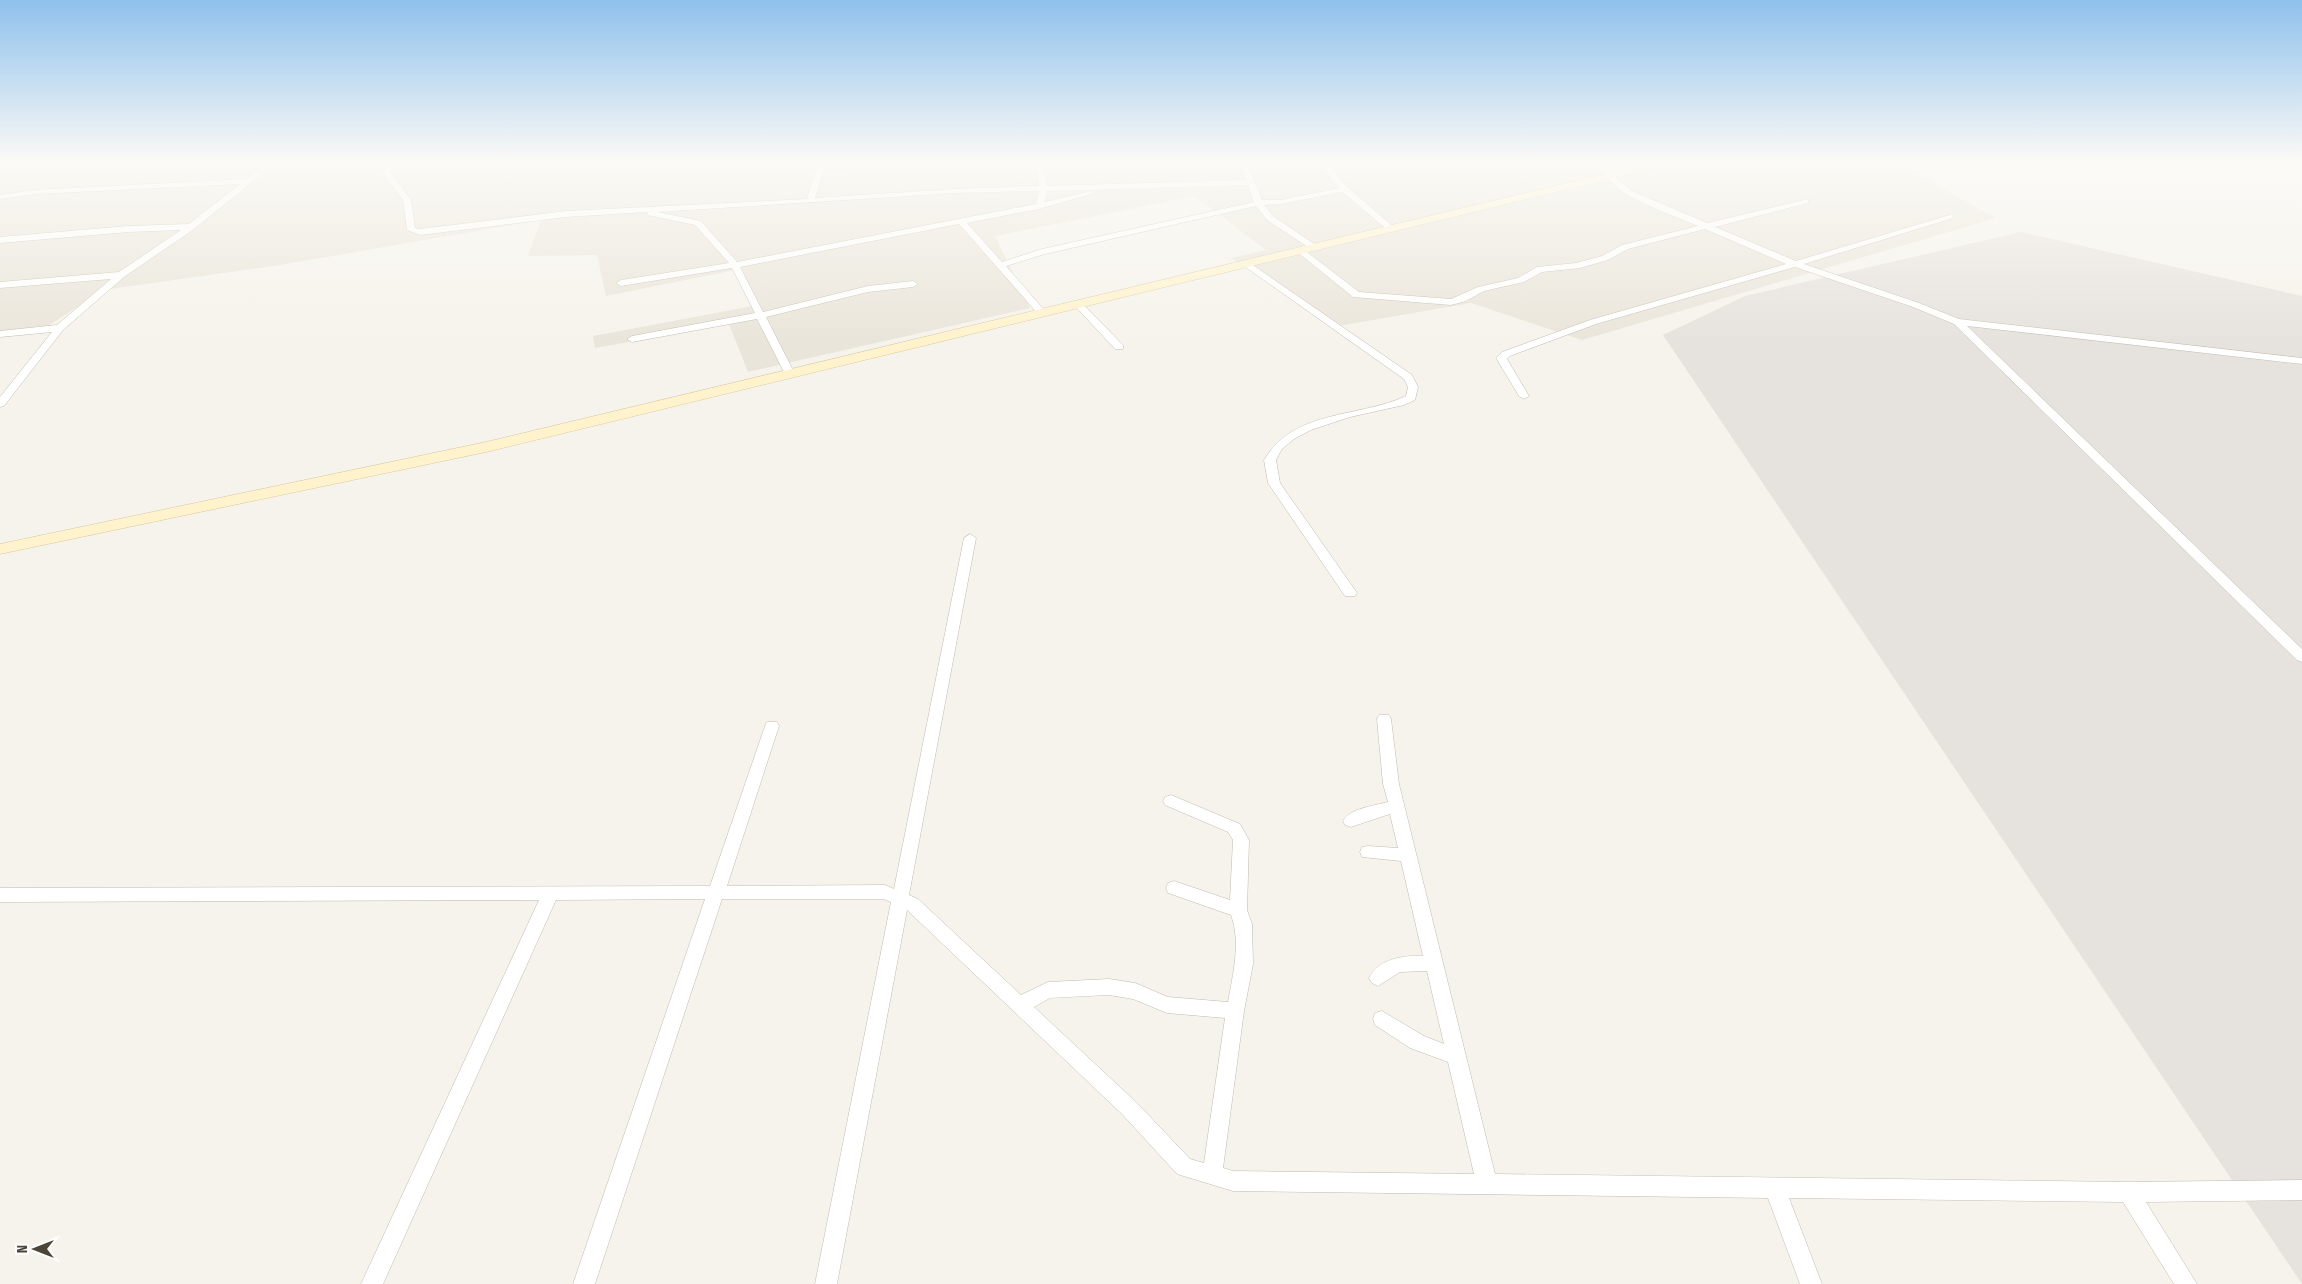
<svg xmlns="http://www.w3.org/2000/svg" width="2302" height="1284" font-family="'Fira Sans Condensed',sans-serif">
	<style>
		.residential { fill: #eae5da }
		.industrial { fill: #e6e2dd }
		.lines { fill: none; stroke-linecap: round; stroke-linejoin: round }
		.minor-casing { stroke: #c2bbae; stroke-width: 1 }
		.tertiary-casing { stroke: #c2bbae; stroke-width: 1 }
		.secondary-casing { stroke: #d6c79b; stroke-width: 1 }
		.minor { fill: #fff; fill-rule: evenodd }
		.tertiary { fill: #fff; fill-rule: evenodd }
		.secondary { fill: #fff3cd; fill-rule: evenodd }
	</style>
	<rect width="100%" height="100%" fill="#f6f3ec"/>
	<g class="residential">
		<polygon points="0,162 1895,162 1996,218 1582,340 1471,303 1332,327 1232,258 1266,250 1195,196 995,236 1030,308 748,372 729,324 595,348 593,336 753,306 735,270 606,296 597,255 528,256 541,220 280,265 103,290 42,330 0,334"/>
		<polygon points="2104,162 2302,162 2302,172 2282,163 2115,168"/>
	</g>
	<polygon class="industrial" points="2021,232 2302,296 2302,1284 1663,335 1745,296"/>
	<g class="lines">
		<defs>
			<g id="minor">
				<polygon points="268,162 277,162 194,229 124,277 63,330 4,406 0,407 0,397 52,332 0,337 0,331 57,325 111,279 0,288 0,282 119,272 181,230 128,232 0,243 0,237 128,226 189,224 240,184 35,194 0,199 0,195 35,190 247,179"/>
				<path d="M 389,162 L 397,162 L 390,172 L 411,200 L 415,228 L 420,229 L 566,211 L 807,199 L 818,162 L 826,162 L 825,164 L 895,162 L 891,164 L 824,169 L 815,198 L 956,189 L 1039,186 L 1036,162 L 1044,162 L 1047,186 L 1246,180 L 1239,162 L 1247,162 L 1262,200 L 1281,200 L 1339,188 L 1318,162 L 1326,162 L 1347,187 L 1396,229 L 1389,231 L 1342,192 L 1281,204 L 1264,205 L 1273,216 L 1317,246 L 1318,248 L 1314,251 L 1267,220 L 1256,206 L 1045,254 L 1006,266 L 1045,311 L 1047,313 L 1042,316 L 1039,315 L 959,224 L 740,267 L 763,312 L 868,286 L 913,281 L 918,284 L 913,287 L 868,292 L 766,317 L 795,374 L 790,377 L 785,374 L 757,319 L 632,342 L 627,339 L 632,336 L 755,313 L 732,268 L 621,286 L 616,283 L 621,280 L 729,263 L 695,225 L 648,215 L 647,212 L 566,217 L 420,235 L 407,230 L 403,200 L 382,172 ZM 1248,185 L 1254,202 L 1042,249 L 1002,262 L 967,223 L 1039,209 L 1095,193 L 1091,191 L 1045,202 L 1047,191 ZM 1039,191 L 1036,204 L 737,262 L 701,221 L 657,212 L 956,193 Z"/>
				<polygon points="920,162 984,162 980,164 924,164"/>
				<path d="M 1611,174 L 1632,191 L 1707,223 L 1808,199 L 1808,203 L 1715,227 L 1796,261 L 1953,214 L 1953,218 L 1804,264 L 1919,303 L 1959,319 L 2302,358 L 2302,364 L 1967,326 L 2302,649 L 2302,662 L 2297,660 L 1954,324 L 1913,307 L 1795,267 L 1596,324 L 1510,356 L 1507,359 L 1529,396 L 1524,399 L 1519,396 L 1496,358 L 1502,352 L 1590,320 L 1786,264 L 1705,229 L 1628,249 L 1608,260 L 1580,268 L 1542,272 L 1524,282 L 1484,291 L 1466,301 L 1451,305 L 1353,297 L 1296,251 L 1303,249 L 1359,292 L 1451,299 L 1478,287 L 1518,278 L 1537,267 L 1576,263 L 1602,256 L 1622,245 L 1698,226 C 1674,215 1619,199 1607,176 Z"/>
				<path d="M 1247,261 L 1412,375 L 1418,387 L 1415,400 L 1404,405 L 1350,417 L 1311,430 L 1294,439 L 1282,449 L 1276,460 L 1280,483 L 1355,590 L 1357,593 L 1355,596 L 1345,596 L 1268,483 L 1264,460 C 1294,409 1359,418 1406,396 L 1408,387 L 1404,379 L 1244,266 L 1244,262 Z"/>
				<polygon points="1075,302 1081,302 1123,345 1123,349 1115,349 1075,306"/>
				<path d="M 970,534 L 976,538 L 909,895 L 918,899 L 1021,995 L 1048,982 L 1109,979 L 1135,983 L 1168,997 L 1228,1002 C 1233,974 1241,942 1231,915 L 1168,893 L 1166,888 L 1168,883 L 1174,881 L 1230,900 L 1233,840 L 1228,832 L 1165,805 L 1163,801 L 1165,797 L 1171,795 L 1240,824 L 1249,840 L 1247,910 L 1252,924 L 1253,964 L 1244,1011 L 1223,1168 L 1233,1171 L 1474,1174 L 1448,1062 L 1410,1048 L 1375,1025 L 1373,1019 L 1375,1013 L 1382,1011 L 1424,1036 L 1444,1044 L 1427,971 L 1400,972 L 1378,986 L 1372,983 L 1369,978 C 1378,959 1404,955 1423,956 L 1401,861 L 1362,857 L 1360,852 L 1362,847 L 1368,846 L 1398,848 L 1390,814 L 1351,827 L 1345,825 L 1343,821 C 1350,808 1374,806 1388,802 L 1383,784 L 1377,719 L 1379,715 L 1389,715 L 1391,719 L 1399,784 L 1495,1174 L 2128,1182 L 2302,1180 L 2302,1200 L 2146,1202 L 2197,1284 L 2174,1284 L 2123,1202 L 1789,1198 L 1822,1284 L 1800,1284 L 1768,1198 L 1233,1191 L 1177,1174 L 1123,1115 L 907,910 L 837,1284 L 815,1284 L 891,902 L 883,899 L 722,899 L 595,1284 L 573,1284 L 705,899 L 556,900 L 383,1284 L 361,1284 L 539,900 L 0,902 L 0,888 L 710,886 L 765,726 L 767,722 L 777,722 L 779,726 L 727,886 L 885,885 L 894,889 L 964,538 ZM 1109,995 L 1133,999 L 1167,1013 L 1225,1018 L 1204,1163 L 1190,1159 L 1137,1103 L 1034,1007 L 1050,998 Z"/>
			</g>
			<polygon id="tertiary" points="1589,162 1600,162 1616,176 1607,178"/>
			<polygon id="secondary" points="1655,162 1672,162 1667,165 486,452 0,554 0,544 486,442"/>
		</defs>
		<use href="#minor" class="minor-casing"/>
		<use href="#tertiary" class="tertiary-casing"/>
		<use href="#secondary" class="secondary-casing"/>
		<use href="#minor" class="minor"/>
		<use href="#tertiary" class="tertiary"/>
		<use href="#secondary" class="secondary"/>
	</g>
	<linearGradient id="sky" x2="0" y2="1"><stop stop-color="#8fc1ec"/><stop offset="0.47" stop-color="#fbfaf6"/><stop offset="1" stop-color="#fbfaf6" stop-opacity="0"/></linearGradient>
	<rect width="2302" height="342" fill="url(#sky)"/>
	<g transform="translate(35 1249) rotate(270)" stroke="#ffffff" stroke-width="4" paint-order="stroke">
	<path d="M0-4L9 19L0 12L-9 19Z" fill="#4b4439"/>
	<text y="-8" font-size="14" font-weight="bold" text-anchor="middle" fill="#4b4439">N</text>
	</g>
</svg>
